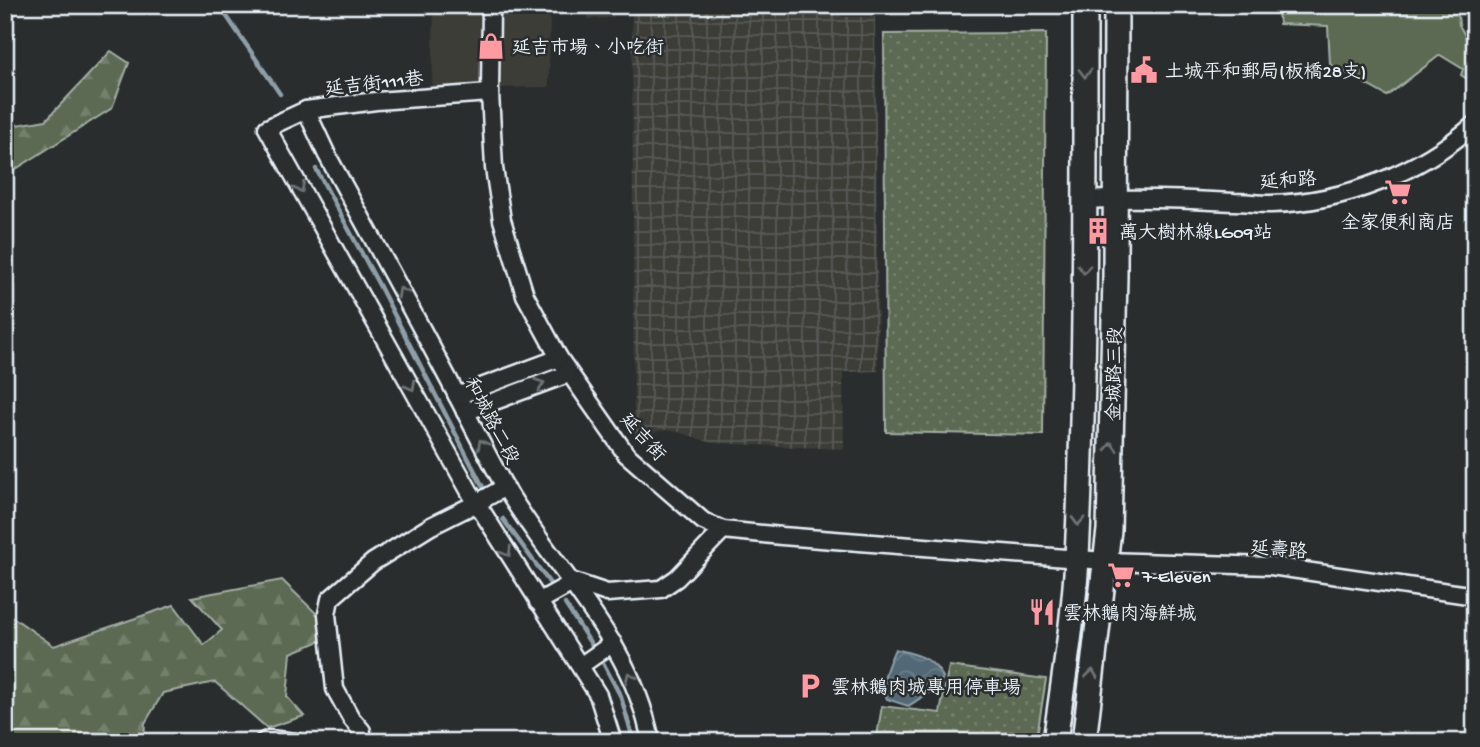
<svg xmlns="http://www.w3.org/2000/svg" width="1480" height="747" font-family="'Gochi Hand','LXGW WenKai TC',sans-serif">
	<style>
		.built { fill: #3c3c38 }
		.industrial { fill: url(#industrial-grid) }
		.grass { fill: url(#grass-dots); stroke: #a2aea5; stroke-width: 2 }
		.forest { fill: url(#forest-firs); stroke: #a2aea5; stroke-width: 2 }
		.park { fill: #5b6a52; stroke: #a2aea5; stroke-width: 2 }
		.water { fill: url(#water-waves); stroke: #8e9faa; stroke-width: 2 }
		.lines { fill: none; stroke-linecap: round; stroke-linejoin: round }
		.stream { stroke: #8e9faa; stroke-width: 4.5 }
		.street-casing { stroke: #e8f1f8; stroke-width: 21 }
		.secondary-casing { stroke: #e8f1f8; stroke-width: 28 }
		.street { stroke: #2a2d2e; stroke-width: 16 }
		.secondary { stroke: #2a2d2e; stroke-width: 23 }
		.oneway { stroke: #6c7275 }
		.labels { text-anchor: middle; stroke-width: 5; stroke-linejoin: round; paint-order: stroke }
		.poi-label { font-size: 19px; fill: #e8f1f8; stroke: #2a2d2e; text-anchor: start }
		.street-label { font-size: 19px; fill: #e8f1f8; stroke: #2a2d2e }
	</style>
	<defs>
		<pattern id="industrial-grid" width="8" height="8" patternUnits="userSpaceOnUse" patternTransform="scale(1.75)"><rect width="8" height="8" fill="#3c3c38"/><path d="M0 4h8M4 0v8" fill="none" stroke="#585956"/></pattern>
		<pattern id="grass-dots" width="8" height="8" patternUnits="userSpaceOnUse" patternTransform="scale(1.75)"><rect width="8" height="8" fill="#5b6a52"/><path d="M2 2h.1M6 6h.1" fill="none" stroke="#73806c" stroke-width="1.8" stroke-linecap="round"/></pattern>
		<pattern id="forest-firs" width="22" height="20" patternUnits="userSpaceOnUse" patternTransform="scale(1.75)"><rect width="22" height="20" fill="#5b6a52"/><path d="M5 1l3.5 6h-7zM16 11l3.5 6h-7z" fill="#73806c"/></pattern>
		<pattern id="water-waves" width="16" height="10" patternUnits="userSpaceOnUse" patternTransform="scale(1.75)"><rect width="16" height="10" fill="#526876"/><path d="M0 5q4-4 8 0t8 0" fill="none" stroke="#6b7e8a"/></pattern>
	</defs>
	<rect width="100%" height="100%" fill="#2a2d2e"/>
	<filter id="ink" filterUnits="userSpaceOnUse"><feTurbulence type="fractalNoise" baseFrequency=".0143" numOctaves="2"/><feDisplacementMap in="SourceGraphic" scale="14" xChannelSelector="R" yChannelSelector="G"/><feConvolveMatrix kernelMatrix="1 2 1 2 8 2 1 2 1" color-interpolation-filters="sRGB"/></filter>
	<g filter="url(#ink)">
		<g class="built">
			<polygon points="434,5 550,5 549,87 432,89"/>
			<polygon points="588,5 613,5 613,18 588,19"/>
		</g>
		<polygon class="industrial" points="632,5 840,5 841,17 875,17 878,371 843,372 844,449 712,443 679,432 665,430 634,436"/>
		<g class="grass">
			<polygon points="1046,33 1043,435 886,432 884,34"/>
			<polygon points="949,666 1046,679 1036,742 876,742 882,706 940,713"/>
		</g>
		<g class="forest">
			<polygon points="111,51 129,63 112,108 5,176 5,115 11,126 46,120"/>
			<polygon points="282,580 326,623 320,641 291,653 287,697 304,716 267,728 215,682 163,693 145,723 144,742 5,742 5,612 54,646 174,605 204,645 222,630 192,597"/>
		</g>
		<polygon class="park" points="1330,5 1457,5 1459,25 1475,53 1475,84 1461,75 1463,69 1440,55 1387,96 1330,64 1328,26 1279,24 1278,12 1329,10"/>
		<path class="water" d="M 895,649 C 917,655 931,656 943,677 L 939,687 C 927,692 919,700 908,706 L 887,699 C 879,683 888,665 895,649 Z"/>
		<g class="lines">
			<g class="stream">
				<polyline points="219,5 280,94"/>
				<polyline points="316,169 379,285 483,487"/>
				<polyline points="503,519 554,589"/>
				<polyline points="565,604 595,650"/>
				<polyline points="600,657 621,697 634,742"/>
			</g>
			<defs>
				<g id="street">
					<polyline points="491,5 490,93 494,168 502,220 525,295 559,358 626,454 703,521 723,530 782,536 1105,561 1271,566 1475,596"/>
					<polyline points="490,93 376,101 306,110 267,128 471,494 598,695 613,742"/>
					<path d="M 306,110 L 327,155 C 366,226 405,297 443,369 C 464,408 483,448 505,487 C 555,572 633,641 651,742"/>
					<path d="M 1085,200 C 1134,197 1184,199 1234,202 C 1246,202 1258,204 1271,204 C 1346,202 1418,173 1475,124"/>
					<polyline points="457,396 559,358"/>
					<polyline points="465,412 568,374"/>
					<polyline points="538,602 574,582 607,593 661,589 677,578 723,530"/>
					<polyline points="580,666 613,643"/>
					<polyline points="263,742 269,739 296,742"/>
					<polyline points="361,742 362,731 351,718 335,689 327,614 330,599 373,562 431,526 477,503 505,487"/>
				</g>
				<g id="secondary">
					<path d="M 1055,742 C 1063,680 1074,619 1077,557 C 1086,374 1085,189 1085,5"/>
					<polyline points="1084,742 1109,530 1115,276 1116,5"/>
				</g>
			</defs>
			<use href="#street" class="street-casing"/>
			<use href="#secondary" class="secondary-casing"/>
			<use href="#street" class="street"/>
			<use href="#secondary" class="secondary"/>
		</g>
		<defs><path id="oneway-chevron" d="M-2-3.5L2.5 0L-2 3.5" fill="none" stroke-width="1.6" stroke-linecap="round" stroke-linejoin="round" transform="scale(1.75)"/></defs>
		<g class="oneway">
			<use href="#oneway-chevron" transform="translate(1085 73) rotate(90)"/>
			<use href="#oneway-chevron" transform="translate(300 188) rotate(61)"/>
			<use href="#oneway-chevron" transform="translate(1084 269) rotate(91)"/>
			<use href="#oneway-chevron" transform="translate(402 292) rotate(-118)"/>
			<use href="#oneway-chevron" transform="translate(540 384) rotate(-20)"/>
			<use href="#oneway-chevron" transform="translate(411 386) rotate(61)"/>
			<use href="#oneway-chevron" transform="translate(482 444) rotate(-118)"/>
			<use href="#oneway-chevron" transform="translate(1111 447) rotate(-89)"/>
			<use href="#oneway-chevron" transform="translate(1078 521) rotate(91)"/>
			<use href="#oneway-chevron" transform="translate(507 552) rotate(58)"/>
			<use href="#oneway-chevron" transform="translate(1092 674) rotate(-83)"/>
			<use href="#oneway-chevron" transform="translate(630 677) rotate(-113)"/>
		</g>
	</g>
	<defs>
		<symbol id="shop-bare" viewBox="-9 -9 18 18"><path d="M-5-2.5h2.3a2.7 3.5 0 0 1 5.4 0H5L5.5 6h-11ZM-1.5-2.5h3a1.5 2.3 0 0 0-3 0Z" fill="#ff9aa2" stroke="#2a2d2e" stroke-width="2.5" paint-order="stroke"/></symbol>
		<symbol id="civic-bare" viewBox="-9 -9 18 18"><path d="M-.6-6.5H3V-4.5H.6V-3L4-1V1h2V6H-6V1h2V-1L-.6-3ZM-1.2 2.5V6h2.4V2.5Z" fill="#ff9aa2" stroke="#2a2d2e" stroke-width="2.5" paint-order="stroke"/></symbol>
		<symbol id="supermarket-bare" viewBox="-9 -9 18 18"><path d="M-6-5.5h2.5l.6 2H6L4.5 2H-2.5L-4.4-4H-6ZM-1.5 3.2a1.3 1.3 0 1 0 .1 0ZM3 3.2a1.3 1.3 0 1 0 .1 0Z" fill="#ff9aa2" stroke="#2a2d2e" stroke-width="2.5" paint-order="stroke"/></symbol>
		<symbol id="building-bare" viewBox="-9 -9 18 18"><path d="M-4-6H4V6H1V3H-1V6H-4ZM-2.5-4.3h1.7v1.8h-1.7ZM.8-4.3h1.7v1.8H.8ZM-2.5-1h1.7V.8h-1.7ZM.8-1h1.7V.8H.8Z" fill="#ff9aa2" stroke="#2a2d2e" stroke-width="2.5" paint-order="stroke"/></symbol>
		<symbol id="restaurant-bare" viewBox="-9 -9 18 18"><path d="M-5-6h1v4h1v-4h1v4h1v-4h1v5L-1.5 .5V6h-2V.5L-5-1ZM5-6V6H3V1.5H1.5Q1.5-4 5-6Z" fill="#ff9aa2" stroke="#2a2d2e" stroke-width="2.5" paint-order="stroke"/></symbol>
		<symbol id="parking-bare" viewBox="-9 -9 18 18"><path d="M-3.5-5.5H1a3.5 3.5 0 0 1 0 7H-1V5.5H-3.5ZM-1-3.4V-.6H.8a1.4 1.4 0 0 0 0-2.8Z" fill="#ff9aa2" stroke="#2a2d2e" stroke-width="2.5" paint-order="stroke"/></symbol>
	</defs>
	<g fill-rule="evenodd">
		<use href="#shop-bare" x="472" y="27" width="38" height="38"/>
		<use href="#civic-bare" x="1125" y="51" width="38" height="38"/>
		<use href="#supermarket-bare" x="1379" y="173" width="38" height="38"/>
		<use href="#building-bare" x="1079" y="212" width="38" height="38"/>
		<use href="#supermarket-bare" x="1102" y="556" width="38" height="38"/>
		<use href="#restaurant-bare" x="1023" y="593" width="38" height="38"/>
		<use href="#parking-bare" x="791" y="667" width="38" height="38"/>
	</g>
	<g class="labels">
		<g class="poi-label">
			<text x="512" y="53">延吉市場、小吃街</text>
			<text x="1165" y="77">土城平和郵局(板橋28支)</text>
			<text x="1398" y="228" text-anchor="middle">全家便利商店</text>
			<text x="1119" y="238">萬大樹林線LG09站</text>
			<text x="1142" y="582">7-Eleven</text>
			<text x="1063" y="619">雲林鵝肉海鮮城</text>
			<text x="831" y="693">雲林鵝肉城專用停車場</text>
		</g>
		<g class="street-label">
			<text transform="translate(374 82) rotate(-6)" y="7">延吉街111巷</text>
			<text transform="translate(1288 179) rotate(-4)" y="7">延和路</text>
			<text transform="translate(1113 374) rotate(-89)" y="7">金城路三段</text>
			<text transform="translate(493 420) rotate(62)" y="7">和城路二段</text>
			<text transform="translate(644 436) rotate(48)" y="7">延吉街</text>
			<text transform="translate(1279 548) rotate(5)" y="7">延壽路</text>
		</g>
	</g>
	<rect width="1480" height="747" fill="none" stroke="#2a2d2e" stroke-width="28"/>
	<rect x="14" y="14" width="1452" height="719" fill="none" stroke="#e8f1f8" stroke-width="2.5" filter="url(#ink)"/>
</svg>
